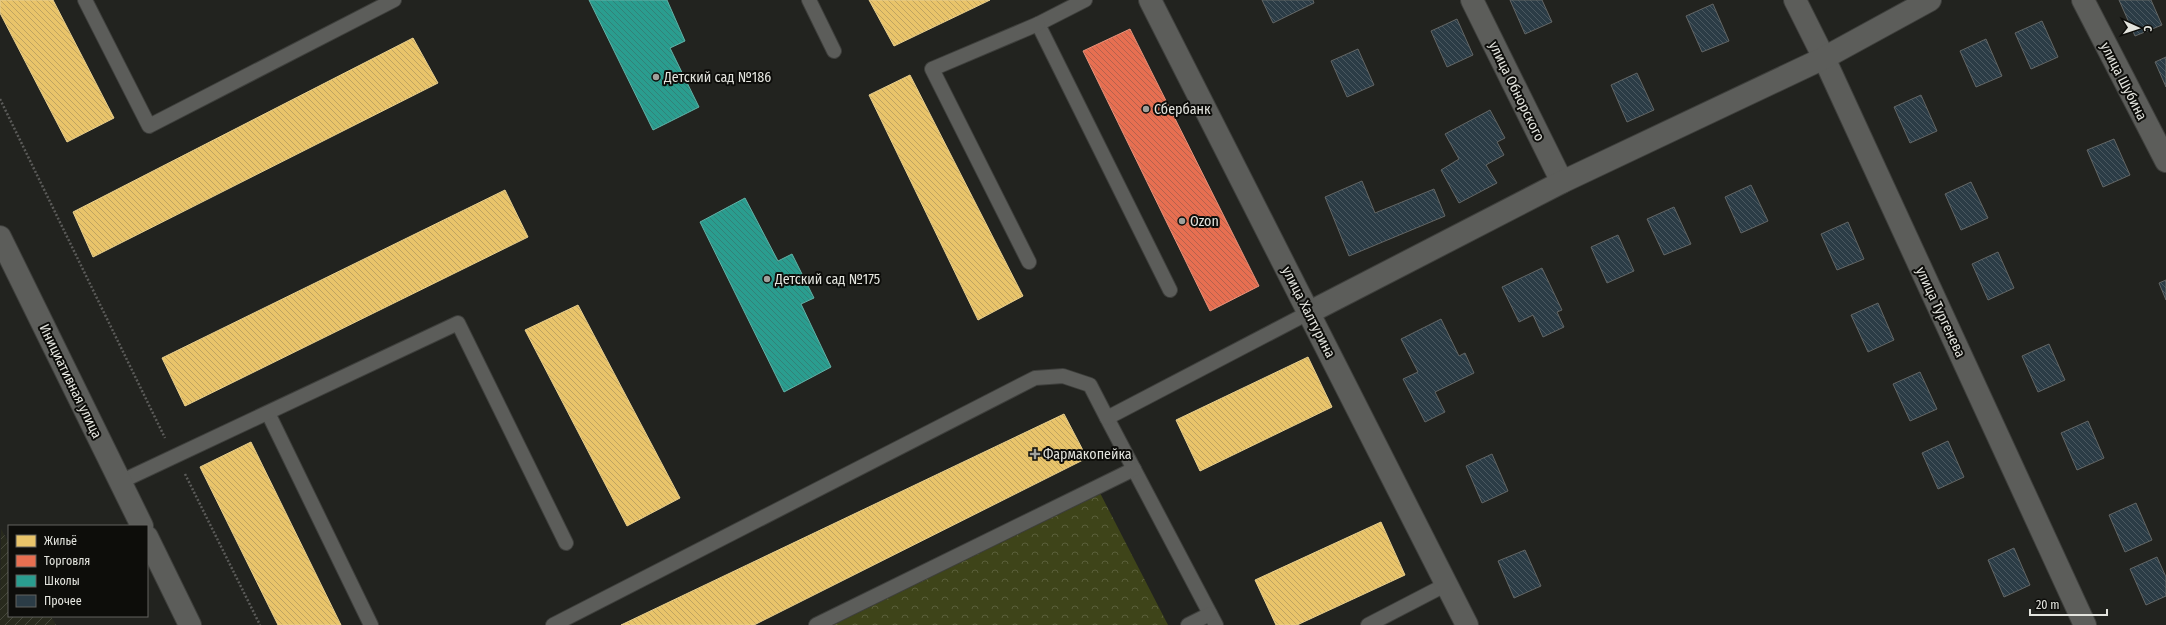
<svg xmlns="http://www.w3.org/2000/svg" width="2166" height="625" font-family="'Fira Sans Condensed',sans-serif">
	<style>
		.industrial { fill: url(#industrial-furrows) }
		.park { fill: url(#park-crowns) }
		.homes { fill: url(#homes-back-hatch); stroke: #e7ce8d }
		.shops { fill: url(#shops-back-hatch); stroke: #e6927b }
		.schools { fill: url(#schools-back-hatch); stroke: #62b2a7 }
		.building { fill: url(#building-back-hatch); stroke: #636665 }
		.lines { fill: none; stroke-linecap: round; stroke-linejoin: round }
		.service-casing { stroke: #3e3f3c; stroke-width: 16 }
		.minor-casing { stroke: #3e3f3c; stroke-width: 24 }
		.path { stroke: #5b5b59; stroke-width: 2.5; stroke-dasharray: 2 2; stroke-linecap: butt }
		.service { stroke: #5c5d5a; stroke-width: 14 }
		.minor { stroke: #5c5d5a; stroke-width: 22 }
		.poi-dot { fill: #9fa09b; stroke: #0d0d0a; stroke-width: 1.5 }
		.labels { text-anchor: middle; stroke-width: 4; stroke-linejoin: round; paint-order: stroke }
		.poi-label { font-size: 14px; fill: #e3e4de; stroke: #0d0d0a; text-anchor: start }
		.street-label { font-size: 14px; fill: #e3e4de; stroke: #0d0d0a }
	</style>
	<defs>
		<pattern id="industrial-furrows" width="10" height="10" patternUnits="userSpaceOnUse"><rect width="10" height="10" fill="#282a1d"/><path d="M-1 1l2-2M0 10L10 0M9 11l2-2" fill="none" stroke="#47493d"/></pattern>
		<pattern id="park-crowns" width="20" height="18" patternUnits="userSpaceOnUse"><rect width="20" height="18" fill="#3e4419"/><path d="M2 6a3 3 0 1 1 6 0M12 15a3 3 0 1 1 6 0" fill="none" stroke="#5a5f3a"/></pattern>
		<pattern id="homes-back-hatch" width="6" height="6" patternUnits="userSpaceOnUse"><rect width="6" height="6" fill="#e9c46a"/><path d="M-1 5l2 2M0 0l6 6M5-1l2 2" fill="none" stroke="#c0a460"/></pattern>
		<pattern id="shops-back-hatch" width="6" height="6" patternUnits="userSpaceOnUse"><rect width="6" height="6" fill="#e76f51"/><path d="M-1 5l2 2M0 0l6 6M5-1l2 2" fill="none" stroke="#b6624d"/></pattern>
		<pattern id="schools-back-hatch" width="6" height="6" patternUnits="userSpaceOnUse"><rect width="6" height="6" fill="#2a9d8f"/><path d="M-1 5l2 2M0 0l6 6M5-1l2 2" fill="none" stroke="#328278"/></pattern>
		<pattern id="building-back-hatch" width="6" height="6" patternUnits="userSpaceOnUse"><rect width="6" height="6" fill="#2b3c46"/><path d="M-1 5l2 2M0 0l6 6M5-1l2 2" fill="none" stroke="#4a5860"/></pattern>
	</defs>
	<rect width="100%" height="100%" fill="#22231f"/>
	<polygon class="industrial" points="1,529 9,543 9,616 51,616 56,625 0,625"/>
	<polygon class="park" points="1099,491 1168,625 825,625"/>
	<g class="homes">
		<polygon points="0,0 53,0 114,118 67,142 0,13"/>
		<polygon points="869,0 990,0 894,46"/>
		<polygon points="413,38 438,83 93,257 73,212"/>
		<polygon points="910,75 1023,296 978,320 869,95"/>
		<polygon points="505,190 528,237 185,406 162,358"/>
		<polygon points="578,305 680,498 627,526 525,330"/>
		<polygon points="1308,357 1332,407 1200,471 1176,420"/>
		<polygon points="1064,414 1087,458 754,625 621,625"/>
		<polygon points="251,442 341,625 278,625 200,467"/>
		<polygon points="1381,522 1405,575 1297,625 1276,625 1255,580"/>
	</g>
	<polygon class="shops" points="1130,29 1259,286 1210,311 1083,51"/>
	<g class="schools">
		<polygon points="589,0 667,0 685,41 670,48 699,107 653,130"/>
		<polygon points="745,198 778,261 792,254 814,298 801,304 831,367 784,392 700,222"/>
	</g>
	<g class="building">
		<polygon points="1262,0 1313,0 1314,3 1273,23"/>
		<polygon points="1510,0 1542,0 1552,22 1525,34"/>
		<polygon points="2119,0 2151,0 2162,25 2135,36"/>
		<polygon points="1713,4 1729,41 1702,52 1686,16"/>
		<polygon points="1457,19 1473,55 1447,67 1431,31"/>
		<polygon points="2042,21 2058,57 2031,69 2015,33"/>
		<polygon points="1986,39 2002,76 1976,87 1960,51"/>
		<polygon points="1358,49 1374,85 1347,97 1331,61"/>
		<polygon points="2166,57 2166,87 2155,62"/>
		<polygon points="1637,73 1654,110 1627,122 1611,85"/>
		<polygon points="1921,95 1937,131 1910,143 1894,107"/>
		<polygon points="1490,110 1505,138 1497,142 1504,155 1486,165 1497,183 1459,203 1441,170 1459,159 1445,134"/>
		<polygon points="2114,139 2130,175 2103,187 2087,150"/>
		<polygon points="1362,181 1375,213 1434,189 1445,216 1349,256 1325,197"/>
		<polygon points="1971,182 1988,218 1961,230 1945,194"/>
		<polygon points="1751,185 1768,221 1741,233 1725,197"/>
		<polygon points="1674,207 1691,244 1664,255 1647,219"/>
		<polygon points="1848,222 1864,259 1837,270 1821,234"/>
		<polygon points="1618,235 1634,271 1607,283 1591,247"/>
		<polygon points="1998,252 2014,288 1988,300 1972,264"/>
		<polygon points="1542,268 1562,310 1557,312 1564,327 1543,337 1533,315 1519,322 1502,287"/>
		<polygon points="2166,280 2166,300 2159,283"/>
		<polygon points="1878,303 1894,340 1868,352 1851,315"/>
		<polygon points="1441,319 1459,356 1465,353 1474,373 1435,392 1445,412 1425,422 1403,379 1418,372 1401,339"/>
		<polygon points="2049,344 2065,380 2038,392 2022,356"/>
		<polygon points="1920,372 1937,409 1910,421 1893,384"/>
		<polygon points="2088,421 2104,458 2077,470 2061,433"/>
		<polygon points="1948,441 1964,477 1938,489 1922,453"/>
		<polygon points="1492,454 1508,491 1482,503 1466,466"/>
		<polygon points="2136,503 2152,540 2125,552 2109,515"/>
		<polygon points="2014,548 2030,585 2004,597 1988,560"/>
		<polygon points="1525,550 1541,586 1514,598 1498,561"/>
		<polygon points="2157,557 2166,577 2166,596 2146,605 2130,569"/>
	</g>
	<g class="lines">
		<defs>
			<g id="service">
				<polyline points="85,0 149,126 394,0"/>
				<polyline points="809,0 834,51"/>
				<polyline points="1085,0 1038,24 1170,290"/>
				<polyline points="1029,262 932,69 1038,24"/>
				<polyline points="268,413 371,625"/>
				<polyline points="1107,418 1216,625"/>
				<polyline points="120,482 458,323 566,543"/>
				<polyline points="553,625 1035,378 1063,376 1090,385 1107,418 1310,312"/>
				<polyline points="816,625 1134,469"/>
				<polyline points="1188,625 1210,614"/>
				<polyline points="1368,625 1447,584"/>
			</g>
			<g id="minor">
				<polyline points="1150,0 1467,625"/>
				<polyline points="1472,0 1562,182"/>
				<polyline points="1795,0 1824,58 2085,625"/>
				<polyline points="2083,0 2166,161"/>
				<polyline points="0,237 142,526"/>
				<polyline points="1310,312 1562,182 1824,58 1930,0"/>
				<polyline points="147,537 190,625"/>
			</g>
		</defs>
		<use href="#service" class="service-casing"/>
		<use href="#minor" class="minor-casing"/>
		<g class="path">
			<polyline points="0,99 165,438"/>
			<polyline points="185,474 260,625"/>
		</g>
		<use href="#service" class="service"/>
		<use href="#minor" class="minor"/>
	</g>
	<g class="poi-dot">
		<circle cx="656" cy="77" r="4"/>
		<circle cx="1146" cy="109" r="4"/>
		<circle cx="1182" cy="221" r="4"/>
		<circle cx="767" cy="279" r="4"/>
		<path d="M1033 448h4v4h4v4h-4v4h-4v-4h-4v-4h4z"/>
	</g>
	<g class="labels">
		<g class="poi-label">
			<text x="664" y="82">Детский сад №186</text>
			<text x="1154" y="114">Сбербанк</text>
			<text x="1190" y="226">Ozon</text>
			<text x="775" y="284">Детский сад №175</text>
			<text x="1043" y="459">Фармакопейка</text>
		</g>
		<g class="street-label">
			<text transform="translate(2124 81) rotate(63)" y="5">улица Шубина</text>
			<text transform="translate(1517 91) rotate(64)" y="5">улица Обнорского</text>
			<text transform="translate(1309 312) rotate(63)" y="5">улица Халтурина</text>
			<text transform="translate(1941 312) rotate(65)" y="5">улица Тургенева</text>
			<text transform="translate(71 381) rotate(64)" y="5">Инициативная улица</text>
		</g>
	</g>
	<rect x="8" y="525" width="140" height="92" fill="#0d0d0a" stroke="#63635f"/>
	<rect x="16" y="535" width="20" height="12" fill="#e9c46a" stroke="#63635f"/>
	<text x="44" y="545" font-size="12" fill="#e3e4de">Жильё</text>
	<rect x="16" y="555" width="20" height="12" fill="#e76f51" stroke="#63635f"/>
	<text x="44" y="565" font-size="12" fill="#e3e4de">Торговля</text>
	<rect x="16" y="575" width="20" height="12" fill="#2a9d8f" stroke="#63635f"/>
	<text x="44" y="585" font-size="12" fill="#e3e4de">Школы</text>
	<rect x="16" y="595" width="20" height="12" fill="#2b3c46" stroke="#63635f"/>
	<text x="44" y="605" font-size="12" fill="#e3e4de">Прочее</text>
	<g transform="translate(2138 28) rotate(93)" stroke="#0d0d0a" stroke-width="3" paint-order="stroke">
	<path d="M0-3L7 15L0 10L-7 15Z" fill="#e3e4de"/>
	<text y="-6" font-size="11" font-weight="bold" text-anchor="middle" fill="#e3e4de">С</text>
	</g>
	<path d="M2030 609v6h77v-6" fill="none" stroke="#e3e4de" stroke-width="2"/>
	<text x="2036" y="609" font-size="12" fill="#e3e4de" stroke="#0d0d0a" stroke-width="3" paint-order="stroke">20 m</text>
</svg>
